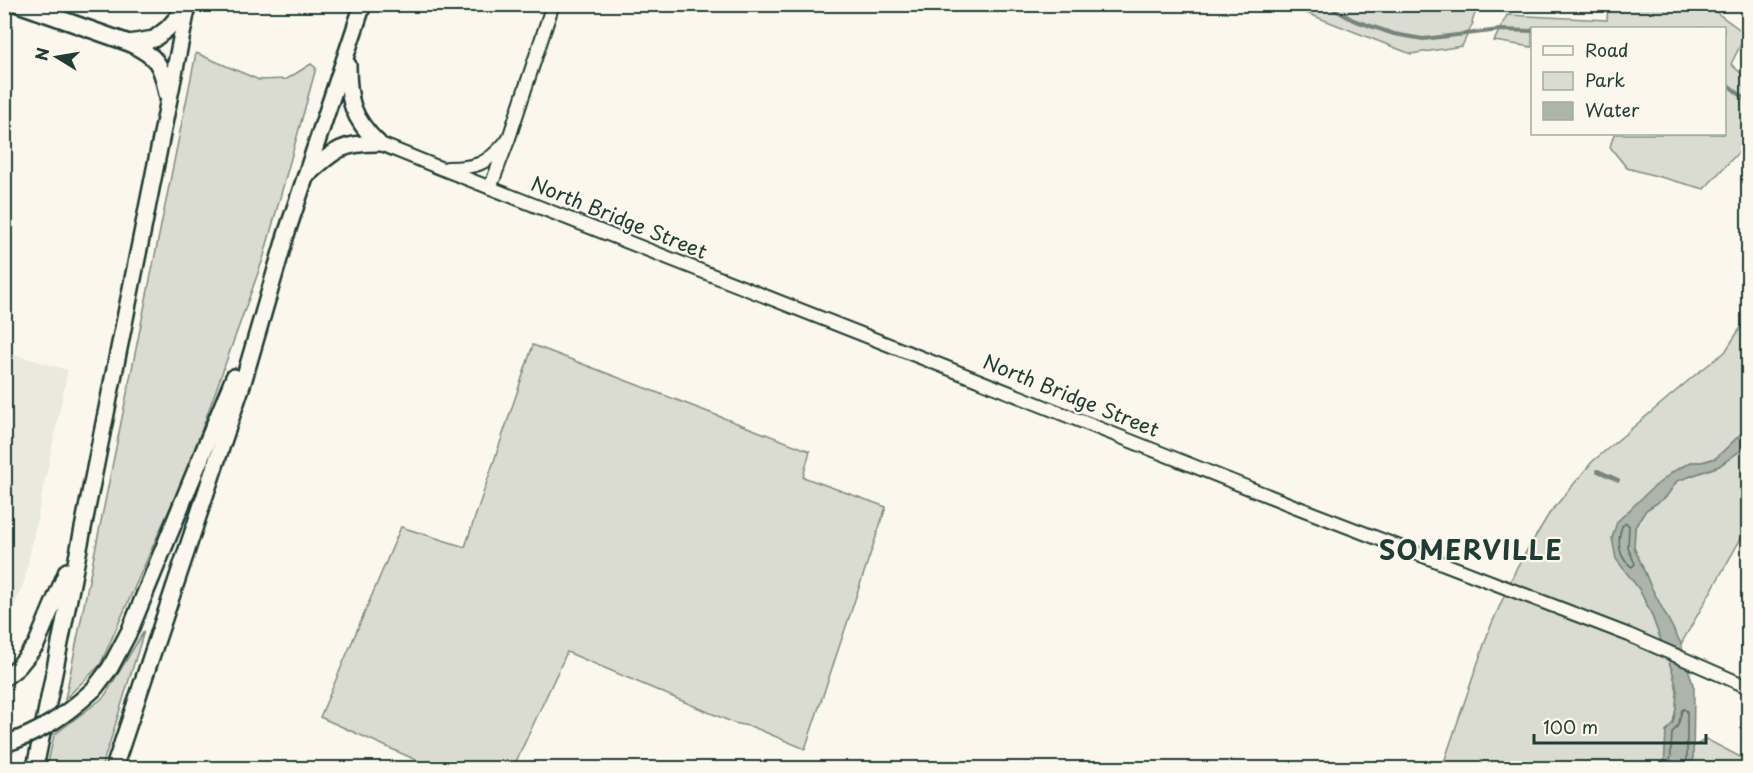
<svg xmlns="http://www.w3.org/2000/svg" width="1753" height="773" font-family="'Playpen Sans',sans-serif">
	<style>
		.built { fill: #eae9de }
		.green { fill: #dbdcd1; stroke: #7d8c82; stroke-width: 1.5 }
		.water { fill: #adb4aa; stroke: #74847b; stroke-width: 1.5 }
		.lines { fill: none; stroke-linecap: round; stroke-linejoin: round }
		.shore { stroke: #586d63; stroke-width: 1.5 }
		.stream { stroke: #74847b; stroke-width: 4 }
		.tertiary-casing { stroke: #1f3d34; stroke-width: 16 }
		.trunk-casing { stroke: #1f3d34; stroke-width: 20 }
		.tertiary { stroke: #fbf7ec; stroke-width: 12 }
		.trunk { stroke: #fbf7ec; stroke-width: 15 }
		.trunk-bridge-casing { stroke: #1f3d34; stroke-width: 20; stroke-linecap: butt }
		.trunk-bridge { stroke: #fbf7ec; stroke-width: 15 }
		.labels { text-anchor: middle; stroke-width: 4.5; stroke-linejoin: round; paint-order: stroke }
		.street-label { font-size: 20px; fill: #1f3d34; stroke: #fbf7ec }
		.district-label { font-size: 26px; font-weight: bold; letter-spacing: 1.5px; fill: #1f3d34; stroke: #fbf7ec }
	</style>
	<rect width="100%" height="100%" fill="#fbf7ec"/>
	<filter id="ink" filterUnits="userSpaceOnUse"><feTurbulence type="fractalNoise" baseFrequency=".0167" numOctaves="2"/><feDisplacementMap in="SourceGraphic" scale="12" xChannelSelector="R" yChannelSelector="G"/><feConvolveMatrix kernelMatrix="1 2 1 2 8 2 1 2 1" color-interpolation-filters="sRGB"/></filter>
	<g filter="url(#ink)">
		<polygon class="built" points="5,352 68,370 24,582 5,628"/>
		<g class="green">
			<polygon points="1286,5 1478,5 1472,22 1473,23 1462,46 1411,54"/>
			<polygon points="1608,5 1706,5 1746,34 1731,64 1748,80 1748,142 1704,189 1627,168 1610,147 1614,134 1724,134 1724,28 1532,28 1532,47 1494,41 1507,15 1607,20"/>
			<polygon points="196,53 259,80 287,79 311,64 316,68 263,259 189,465 100,665 65,699"/>
			<polygon points="1748,316 1748,419 1745,430 1716,458 1702,462 1691,462 1674,471 1617,522 1617,559 1639,589 1651,613 1673,673 1677,690 1676,709 1673,723 1666,731 1665,763 1706,739 1748,761 1748,768 1442,768 1489,630 1517,567 1549,514 1592,462 1695,375 1725,352"/>
			<polygon points="533,345 810,451 803,477 886,507 805,749 753,727 734,723 567,652 513,768 434,768 320,717 401,527 465,547"/>
			<polygon points="1748,445 1748,526 1681,644 1650,585 1634,547 1635,527 1646,510 1666,497 1677,481 1719,466"/>
			<polygon points="144,631 110,742 101,768 47,768 54,735 104,697"/>
		</g>
		<polygon class="water" points="1748,419 1748,445 1719,466 1677,481 1666,497 1646,510 1635,527 1634,547 1650,585 1681,644 1694,688 1693,768 1664,768 1666,731 1673,723 1676,709 1677,690 1673,673 1651,613 1639,589 1616,559 1612,538 1617,522 1649,491 1674,471 1691,462 1702,462 1716,458 1745,430"/>
		<g class="lines">
			<g class="shore">
				<path d="M 1626,523 L 1629,526 L 1628,548 L 1635,564 L 1632,567 C 1618,558 1617,541 1622,526 Z"/>
				<polyline points="1670,768 1672,733 1678,725 1682,710 1684,709 1687,711 1687,768"/>
			</g>
			<g class="stream">
				<polyline points="1325,4 1353,20 1394,34 1423,39 1500,30 1532,31"/>
				<polyline points="1724,82 1748,101"/>
				<polyline points="1598,471 1618,480"/>
			</g>
			<defs>
				<g id="tertiary">
					<polyline points="378,143 440,168 945,367 1299,508 1629,635 1748,687"/>
					<path d="M 447,168 C 475,168 486,165 505,143"/>
					<polyline points="490,188 509,138 553,4"/>
				</g>
				<g id="trunk">
					<path d="M 18,4 L 129,43 C 157,57 161,62 167,94"/>
					<polyline points="129,43 154,39 167,29 186,8"/>
					<path d="M 348,65 C 348,100 352,118 378,143"/>
					<path d="M 307,175 C 334,151 340,143 378,143"/>
					<polyline points="4,678 18,667 36,645 67,571"/>
					<polyline points="94,689 110,668 130,630 234,377"/>
					<polyline points="35,768 188,4"/>
					<polyline points="114,768 244,379 286,235 363,4"/>
				</g>
			</defs>
			<use href="#tertiary" class="tertiary-casing"/>
			<use href="#trunk" class="trunk-casing"/>
			<use href="#tertiary" class="tertiary"/>
			<use href="#trunk" class="trunk"/>
			<defs>
				<path id="trunk-bridge" d="M 4,744 C 41,733 67,714 94,689"/>
			</defs>
			<use href="#trunk-bridge" class="trunk-bridge-casing"/>
			<use href="#trunk-bridge" class="trunk-bridge"/>
		</g>
	</g>
	<g class="labels">
		<g class="street-label">
			<text transform="translate(619 218) rotate(22)" y="7">North Bridge Street</text>
			<text transform="translate(1071 396) rotate(22)" y="7">North Bridge Street</text>
		</g>
		<g class="district-label">
			<text x="1471" y="560">SOMERVILLE</text>
		</g>
	</g>
	<rect width="1753" height="773" fill="none" stroke="#fbf7ec" stroke-width="24"/>
	<rect x="12" y="12" width="1729" height="749" fill="none" stroke="#1f3d34" stroke-width="2" filter="url(#ink)"/>
	<rect x="1531" y="27" width="195" height="108" fill="#fbf7ec" stroke="#a3ada2" stroke-width="1.5"/>
	<rect x="1543" y="46" width="30" height="9" fill="#fbf7ec" stroke="#a3ada2" stroke-width="1.5"/>
	<text x="1585" y="57" font-size="18" fill="#1f3d34">Road</text>
	<rect x="1543" y="72" width="30" height="18" fill="#dbdcd1" stroke="#a3ada2" stroke-width="1.5"/>
	<text x="1585" y="87" font-size="18" fill="#1f3d34">Park</text>
	<rect x="1543" y="102" width="30" height="18" fill="#adb4aa" stroke="#a3ada2" stroke-width="1.5"/>
	<text x="1585" y="117" font-size="18" fill="#1f3d34">Water</text>
	<g transform="translate(57 57) rotate(281)" stroke="#fbf7ec" stroke-width="4.5" paint-order="stroke">
	<path d="M0-4.5L10 22L0 15L-10 22Z" fill="#1f3d34"/>
	<text y="-9" font-size="16" font-weight="bold" text-anchor="middle" fill="#1f3d34">N</text>
	</g>
	<path d="M1534 734v9h172v-9" fill="none" stroke="#1f3d34" stroke-width="3"/>
	<text x="1543" y="734" font-size="18" fill="#1f3d34" stroke="#fbf7ec" stroke-width="4.5" paint-order="stroke">100 m</text>
</svg>
